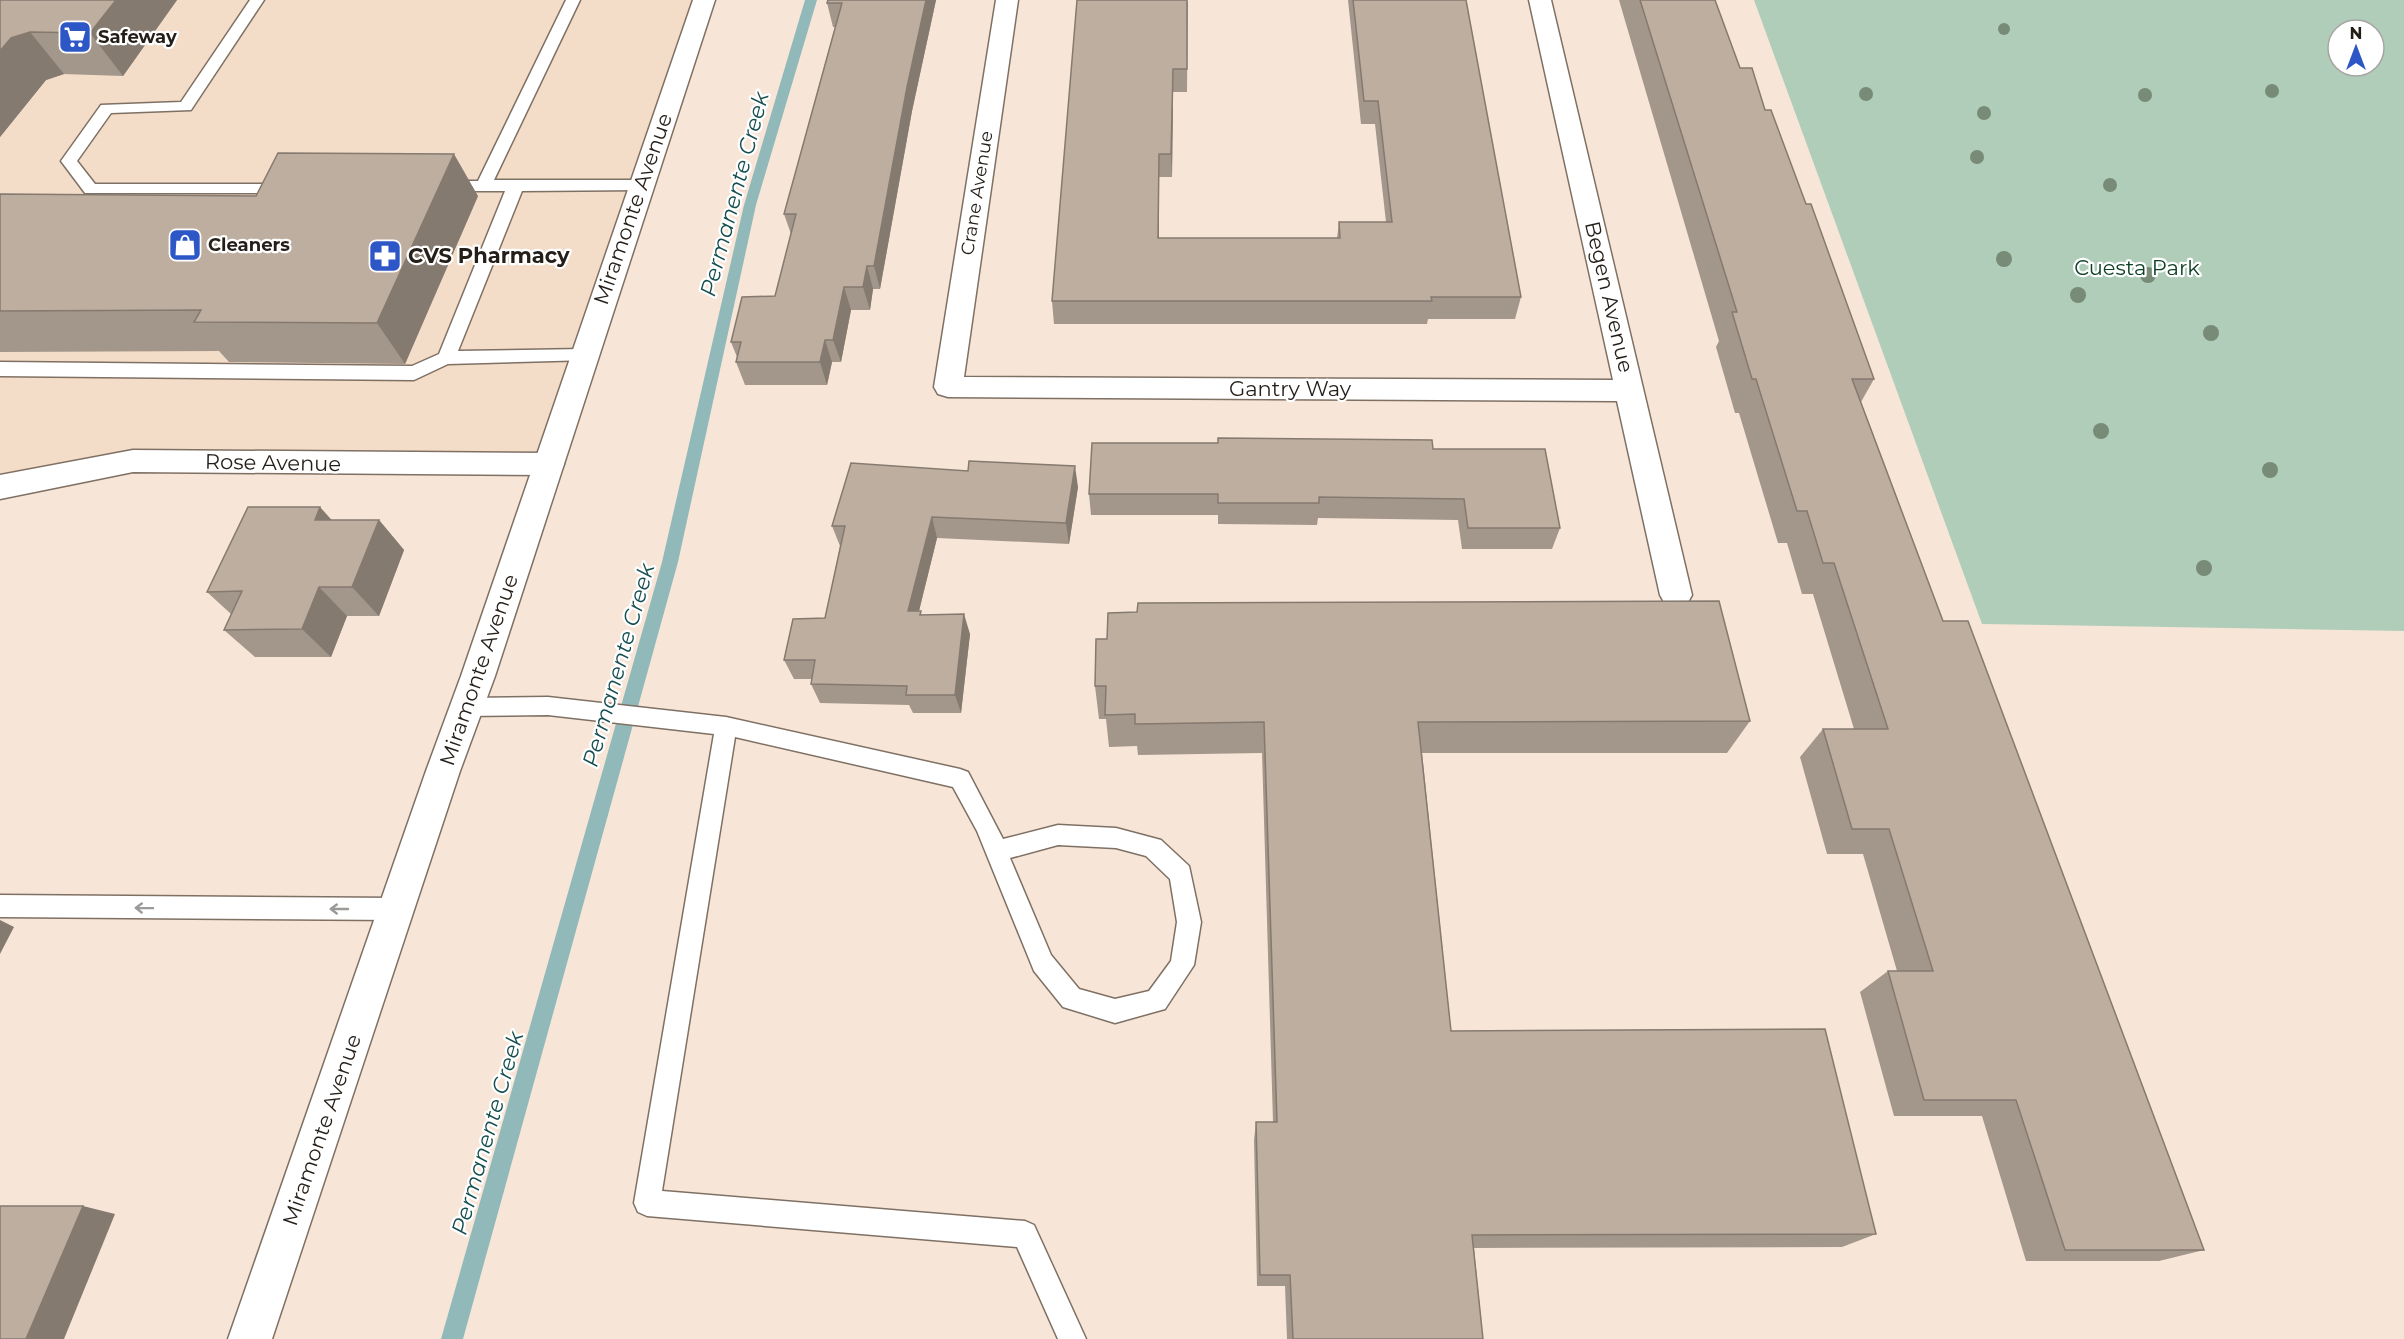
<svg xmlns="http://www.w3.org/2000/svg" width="2404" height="1339" font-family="Montserrat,sans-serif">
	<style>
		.built { fill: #f3dcc8 }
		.green { fill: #b0cdb9; fill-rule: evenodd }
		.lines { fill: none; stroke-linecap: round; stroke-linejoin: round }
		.stream { fill: #92b9b9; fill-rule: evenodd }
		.service-casing { stroke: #7f7064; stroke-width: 3 }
		.minor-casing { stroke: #7f7064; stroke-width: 3 }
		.tertiary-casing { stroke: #7f7064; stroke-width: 3 }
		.service { fill: #fff; fill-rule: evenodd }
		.minor { fill: #fff; fill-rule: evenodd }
		.tertiary { fill: #fff; fill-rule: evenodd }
		.tree { fill: #778b76 }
		.wall { fill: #a3968a }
		.shaded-wall { fill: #857a70 }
		.building { fill: #beaea0; stroke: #857a70; stroke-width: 1.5 }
		.oneway { stroke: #9c9a98 }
		.labels { text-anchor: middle; stroke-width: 4.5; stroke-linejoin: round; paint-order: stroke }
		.far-poi-label { font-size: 18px; font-weight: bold; fill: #241e19; stroke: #fff; text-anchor: start }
		.far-street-label { font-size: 18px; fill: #241e19; stroke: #fff }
		.street-label { font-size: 21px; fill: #241e19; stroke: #fff }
		.poi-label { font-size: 21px; font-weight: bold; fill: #241e19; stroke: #fff; text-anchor: start }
		.park-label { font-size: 21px; fill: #0e4126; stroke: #fff }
		.water-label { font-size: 22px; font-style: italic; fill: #154e4f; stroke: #fff }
	</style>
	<rect width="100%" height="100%" fill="#f7e6d8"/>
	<polygon class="built" points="0,0 704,0 549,464 133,461 0,487"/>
	<path class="green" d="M 1754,0 L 2404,0 L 2404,631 L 1982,624 ZM 2338,30 L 2374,30 L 2374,66 L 2338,66 Z"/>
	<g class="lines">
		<polygon class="stream" points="805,0 817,0 756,205 678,562 463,1339 441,1339 662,562 744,205"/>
		<defs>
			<g id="service">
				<polygon points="250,0 264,0 191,110 111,113 77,161 95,184 287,184 293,185 295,189 293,193 85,193 61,161 101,105 181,102"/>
				<polygon points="566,0 580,0 494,180 642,180 650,185 642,190 522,191 458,351 584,349 590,350 593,355 590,360 448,364 414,380 0,376 0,362 412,366 439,354 505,191 445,191 437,186 445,181 478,181"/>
				<path d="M 548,697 L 726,717 L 960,769 L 968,772 L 1003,839 L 1058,825 L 1116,828 L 1161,840 L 1189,866 L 1201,922 L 1194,965 L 1165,1009 L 1115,1023 L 1063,1007 L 1034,971 L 977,831 L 953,787 L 735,737 L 662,1191 L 1025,1221 L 1034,1225 L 1086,1339 L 1058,1339 L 1017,1247 L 647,1216 L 638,1212 L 634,1203 L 714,734 L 548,715 L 465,716 L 457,714 L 454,707 L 457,700 L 465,698 ZM 1058,845 L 1116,848 L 1146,856 L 1170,879 L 1177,922 L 1171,961 L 1149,991 L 1115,999 L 1079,989 L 1051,955 L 1010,858 Z"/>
				<polygon points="0,895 398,898 406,901 410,909 406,917 398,920 0,917"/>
			</g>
			<g id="minor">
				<polygon points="996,0 1018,0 964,377 1613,380 1529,0 1551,0 1692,595 1687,604 1676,608 1665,604 1660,595 1617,401 948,397 938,394 934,387"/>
				<polygon points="133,450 549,453 560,456 564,464 560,472 549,475 133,472 0,499 0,475"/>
			</g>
			<polygon id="tertiary" points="693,0 715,0 495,676 460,771 272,1339 228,1339 426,771 461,676"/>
		</defs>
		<use href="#service" class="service-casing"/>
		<use href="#minor" class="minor-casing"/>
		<use href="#tertiary" class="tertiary-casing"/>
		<use href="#service" class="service"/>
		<use href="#minor" class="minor"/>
		<use href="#tertiary" class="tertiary"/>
	</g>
	<g class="tree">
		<circle cx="2004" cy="29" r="6"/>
		<circle cx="2272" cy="91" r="7"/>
		<circle cx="1866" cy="94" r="7"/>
		<circle cx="2145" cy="95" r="7"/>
		<circle cx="1984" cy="113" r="7"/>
		<circle cx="1977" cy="157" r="7"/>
		<circle cx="2110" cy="185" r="7"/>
		<circle cx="2004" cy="259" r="8"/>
		<circle cx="2148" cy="275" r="8"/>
		<circle cx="2078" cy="295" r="8"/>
		<circle cx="2211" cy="333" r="8"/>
		<circle cx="2101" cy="431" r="8"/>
		<circle cx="2270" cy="470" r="8"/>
		<circle cx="2204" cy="568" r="8"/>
	</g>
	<g class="wall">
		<polygon points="0,0 177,0 123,76 64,74 46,80 0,137"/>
		<polygon points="828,0 936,0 912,111 880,289 873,289 870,310 851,310 841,362 832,362 827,385 745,385 736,362 737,357 731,342 775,296 791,234 784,214 835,27 833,27 827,3"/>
		<polygon points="1188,0 1187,92 1173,92 1172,177 1159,177 1159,238 1337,238 1339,222 1386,222 1375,124 1361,124 1348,0 1466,0 1521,297 1515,319 1428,319 1427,324 1054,324 1052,301"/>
		<polygon points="1619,0 1715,0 1740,68 1765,110 1806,204 1874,379 1861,402 1943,621 2204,1250 2159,1261 2026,1261 1982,1116 1894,1116 1860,992 1888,971 1897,971 1863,854 1827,854 1800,757 1823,729 1854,729 1813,594 1802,594 1787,543 1778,543 1739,413 1735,413 1716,347 1719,341"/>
		<polygon points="0,194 256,196 478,196 405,364 229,362 219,351 0,352"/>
		<polygon points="1218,443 1433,449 1560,528 1552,549 1462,549 1458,520 1318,518 1317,525 1218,524 1218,515 1091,515 1089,494"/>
		<polygon points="1078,487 1069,544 937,538 919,611 922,615 970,634 961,713 913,713 909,705 820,703 811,684 812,679 794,679 784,660 825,618 840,546 832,526"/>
		<polygon points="331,520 379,520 404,550 379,616 347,616 331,657 255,657 224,630 231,614 207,592"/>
		<polygon points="1096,639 1750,721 1727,753 1422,753 1451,1031 1876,1234 1842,1247 1474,1248 1483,1339 1287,1339 1285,1286 1257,1286 1254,1140 1256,1122 1273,1122 1262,753 1138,755 1137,746 1109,747 1106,719 1099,719 1095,686"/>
	</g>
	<g class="shaded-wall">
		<polygon points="116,0 177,0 123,76 90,33"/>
		<polygon points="926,0 936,0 912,111 880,289 874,266 907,87"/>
		<polygon points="30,32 64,74 46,80 0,137 0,51 11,38"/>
		<polygon points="1173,69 1173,92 1172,177 1171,154"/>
		<polygon points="454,154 478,196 405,364 377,323"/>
		<polygon points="1159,154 1159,261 1158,238"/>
		<polygon points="867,266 873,289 870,310 863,287"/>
		<polygon points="844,287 851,310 841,362 833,340"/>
		<polygon points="825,340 832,362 827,385 820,362"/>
		<polygon points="1075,466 1078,487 1069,544 1066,523"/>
		<polygon points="320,507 347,537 315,520"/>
		<polygon points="932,517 937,538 914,631 908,611"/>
		<polygon points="379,520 404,550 379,616 352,587"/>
		<polygon points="319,587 347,616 331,657 302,629"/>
		<polygon points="964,614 970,634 961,713 955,695"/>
		<polygon points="0,920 14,927 0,954"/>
		<polygon points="83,1206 115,1214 64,1339 26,1339"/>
	</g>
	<g class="building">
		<polygon points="0,0 116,0 90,33 30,32 11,38 0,51"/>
		<polygon points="828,0 926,0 907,87 874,266 867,266 863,287 844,287 833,340 825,340 820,362 736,362 741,342 731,342 742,297 775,296 796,214 784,214 842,3 827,3"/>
		<polygon points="1077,0 1187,0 1187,69 1173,69 1171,154 1159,154 1158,238 1340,238 1339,222 1392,222 1378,101 1364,101 1353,0 1466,0 1521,297 1431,297 1432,301 1052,301"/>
		<polygon points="1640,0 1715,0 1740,68 1752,68 1765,110 1771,110 1806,204 1811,204 1874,379 1852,379 1943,621 1968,621 2204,1250 2065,1250 2016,1100 1924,1100 1888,971 1933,971 1889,829 1852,829 1823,729 1888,729 1834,563 1823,563 1807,511 1797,511 1756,379 1752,379 1732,312 1737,312"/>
		<polygon points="278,153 454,154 377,323 194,322 201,310 0,311 0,194 256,196"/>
		<polygon points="1218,438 1432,440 1433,449 1545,449 1560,528 1468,528 1464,499 1319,497 1319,503 1218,503 1218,494 1089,494 1092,443 1218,443"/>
		<polygon points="969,461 1075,466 1066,523 932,517 908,611 921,611 920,615 964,614 955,695 906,695 907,686 811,684 815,660 784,660 793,619 825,618 845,526 832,526 851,463 968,471"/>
		<polygon points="248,507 320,507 315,520 379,520 352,587 319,587 302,629 224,630 242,591 207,592"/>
		<polygon points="1719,601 1750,721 1418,722 1451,1031 1825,1029 1876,1234 1472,1235 1483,1339 1293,1339 1290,1275 1260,1275 1256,1122 1277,1122 1264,722 1135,724 1135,714 1105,715 1106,686 1095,686 1096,639 1107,639 1108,613 1137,612 1138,603"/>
		<polygon points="0,1206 83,1206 26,1339 0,1339"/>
	</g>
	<defs><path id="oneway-shaft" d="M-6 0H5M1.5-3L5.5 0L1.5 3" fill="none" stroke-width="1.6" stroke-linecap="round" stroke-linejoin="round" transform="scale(1.5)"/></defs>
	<g class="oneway">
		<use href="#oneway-shaft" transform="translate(144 908) rotate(-179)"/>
		<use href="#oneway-shaft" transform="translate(339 909) rotate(180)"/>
	</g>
	<defs>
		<symbol id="supermarket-square" viewBox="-11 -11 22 22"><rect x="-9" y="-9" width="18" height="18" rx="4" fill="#2d57c6" stroke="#fff"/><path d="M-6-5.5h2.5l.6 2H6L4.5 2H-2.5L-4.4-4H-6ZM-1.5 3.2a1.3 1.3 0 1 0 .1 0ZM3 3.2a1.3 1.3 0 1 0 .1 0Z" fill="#fff"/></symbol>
		<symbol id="shop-square" viewBox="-11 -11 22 22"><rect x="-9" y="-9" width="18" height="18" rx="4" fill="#2d57c6" stroke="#fff"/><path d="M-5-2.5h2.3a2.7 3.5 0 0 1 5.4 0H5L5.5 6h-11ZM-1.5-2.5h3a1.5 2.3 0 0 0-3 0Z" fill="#fff"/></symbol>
		<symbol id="pharmacy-square" viewBox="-11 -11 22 22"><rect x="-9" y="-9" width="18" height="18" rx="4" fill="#2d57c6" stroke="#fff"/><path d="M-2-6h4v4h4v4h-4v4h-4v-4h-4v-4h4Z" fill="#fff"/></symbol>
	</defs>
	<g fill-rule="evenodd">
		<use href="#supermarket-square" x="56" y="18" width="38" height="38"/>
		<use href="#shop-square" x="166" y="226" width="38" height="38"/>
		<use href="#pharmacy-square" x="366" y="237" width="38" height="38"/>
	</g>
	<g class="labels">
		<g class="far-poi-label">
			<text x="98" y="43">Safeway</text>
			<text x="208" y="251">Cleaners</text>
		</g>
		<g class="far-street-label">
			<text transform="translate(977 193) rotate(-81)" y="6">Crane Avenue</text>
		</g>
		<g class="street-label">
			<text transform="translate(633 209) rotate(-71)" y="7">Miramonte Avenue</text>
			<text transform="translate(1609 297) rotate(77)" y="7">Begen Avenue</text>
			<text x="1290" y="396">Gantry Way</text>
			<text transform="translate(273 463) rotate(1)" y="7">Rose Avenue</text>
			<text transform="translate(479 670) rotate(-71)" y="7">Miramonte Avenue</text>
			<text transform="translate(322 1130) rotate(-71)" y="7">Miramonte Avenue</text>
		</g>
		<g class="poi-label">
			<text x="408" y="263">CVS Pharmacy</text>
		</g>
		<g class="park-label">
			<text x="2137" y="275">Cuesta Park</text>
		</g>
		<g class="water-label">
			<text transform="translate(734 194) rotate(-75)" y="8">Permanente Creek</text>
			<text transform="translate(618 665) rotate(-74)" y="8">Permanente Creek</text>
			<text transform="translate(487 1133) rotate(-74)" y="8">Permanente Creek</text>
		</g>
	</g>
	<g transform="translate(2356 48)"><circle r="28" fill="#ffffff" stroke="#a7a5a3" stroke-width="1.5"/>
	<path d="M0-4.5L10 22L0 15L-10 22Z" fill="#2d57c6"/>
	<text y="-9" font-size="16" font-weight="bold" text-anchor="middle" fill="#241e19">N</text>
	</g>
</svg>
